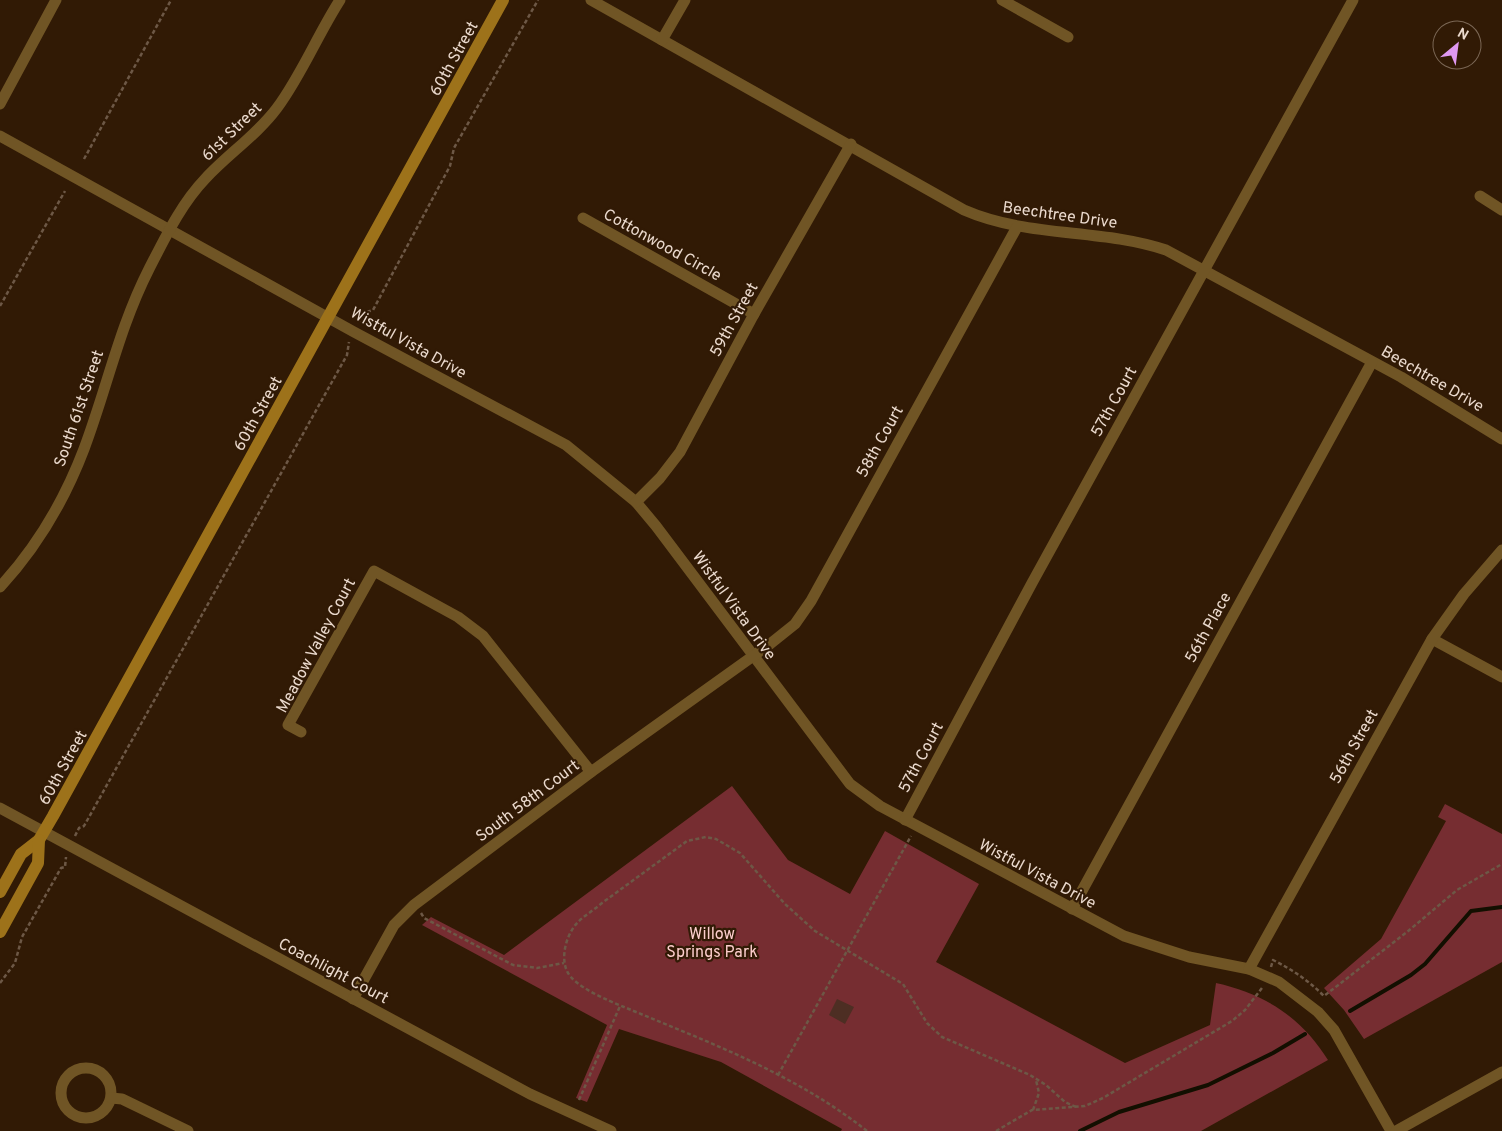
<svg xmlns="http://www.w3.org/2000/svg" width="1502" height="1131" font-family="Overpass,sans-serif">
	<style>
		.green { fill: #762d31 }
		.lines { fill: none; stroke-linecap: round; stroke-linejoin: round }
		.stream { stroke: #130f00; stroke-width: 4 }
		.building { fill: #4d2e23 }
		.path { stroke: #6d5846; stroke-width: 2.5; stroke-dasharray: 4 2.5; stroke-linecap: butt }
		.street { stroke: #705525; stroke-width: 11 }
		.secondary { stroke: #9d721a; stroke-width: 12 }
		.labels { text-anchor: middle; stroke-width: 4.5; stroke-linejoin: round; paint-order: stroke }
		.street-label { font-size: 16px; fill: #ebdace; stroke: #311a05 }
		.park-label { font-size: 16px; fill: #fdcecd; stroke: #311a05 }
	</style>
	<rect width="100%" height="100%" fill="#311a05"/>
	<g class="green">
		<path d="M 732,786 L 788,860 L 850,894 L 885,831 L 979,884 L 936,962 L 1125,1063 L 1210,1025 L 1216,983 C 1265,994 1301,1017 1328,1060 L 1201,1131 L 841,1131 L 842,1129 L 721,1062 L 619,1029 L 587,1102 L 576,1098 L 607,1025 L 422,925 L 431,917 L 504,955 Z"/>
		<polygon points="1445,804 1502,834 1502,962 1364,1039 1344,1010 1324,988 1381,939 1446,821 1438,817"/>
	</g>
	<g class="lines">
		<g class="stream">
			<polyline points="1350,1011 1411,975 1425,964 1471,911 1502,907"/>
			<polyline points="1080,1131 1119,1112 1208,1085 1273,1053 1305,1034"/>
		</g>
	</g>
	<polygon class="building" points="837,999 854,1007 845,1024 829,1015"/>
	<g class="lines">
		<g class="path">
			<polyline points="84,159 171,0"/>
			<polyline points="0,306 65,191"/>
			<polyline points="360,322 364,313 373,310 450,166 454,148 538,0"/>
			<polyline points="75,836 79,828 84,826 347,355 349,342"/>
			<polyline points="421,913 424,918 513,965 537,968 564,963"/>
			<path d="M 1271,967 L 1273,960 C 1293,970 1309,981 1324,996 L 1407,932 L 1457,890 L 1502,864"/>
			<polyline points="0,983 15,963 22,937 61,868 65,867 66,857"/>
			<polyline points="778,1075 911,836"/>
			<polyline points="579,1100 620,1006"/>
			<polyline points="1033,1110 1039,1093 1036,1080"/>
			<path d="M 867,1131 C 795,1074 708,1042 624,1007 C 609,1001 573,986 567,971 C 560,956 567,933 578,922 C 585,915 594,910 602,903 L 687,841 L 706,837 L 716,839 L 740,853 L 785,904 L 815,931 L 903,984 L 927,1023 L 942,1037 L 1030,1075 L 1046,1085 L 1065,1102 L 1076,1107"/>
			<polyline points="996,1131 1032,1110 1085,1106 1103,1098 1232,1021 1245,1010 1262,988"/>
		</g>
		<g class="street">
			<path d="M 591,0 L 964,210 C 1028,238 1100,228 1166,250 L 1401,377 L 1502,439"/>
			<polyline points="1002,0 1068,37"/>
			<polyline points="662,40 685,0"/>
			<polyline points="0,104 56,0"/>
			<polyline points="0,136 354,332 566,445 636,502 656,526 850,784 880,806 1124,936 1189,957 1249,969 1279,982 1318,1012 1334,1030 1391,1131"/>
			<polyline points="1480,196 1502,210"/>
			<polyline points="583,218 754,314"/>
			<polyline points="636,502 660,478 680,452 754,314 851,144"/>
			<path d="M 0,587 C 36,548 65,499 84,449 C 107,388 119,328 149,269 C 165,238 181,204 205,179 C 228,154 257,135 277,108 C 301,76 318,34 340,0"/>
			<polyline points="1432,639 1502,677"/>
			<polyline points="301,732 288,725 374,571 458,617 483,636 591,772"/>
			<polyline points="0,808 530,1094 611,1131"/>
			<polyline points="905,820 1032,583 1353,0"/>
			<polyline points="1072,909 1372,362"/>
			<polyline points="1249,969 1432,639 1464,594 1502,550"/>
			<polyline points="353,999 394,925 414,905 591,772 770,644 795,624 811,601 1017,227"/>
			<circle cx="86" cy="1093" r="25"/>
			<polyline points="111,1098 122,1099 188,1131"/>
			<polyline points="1396,1131 1502,1072"/>
		</g>
		<g class="secondary">
			<polyline points="0,892 21,854 39,840 53,816 503,0"/>
			<polyline points="0,932 38,863 39,840"/>
		</g>
	</g>
	<g class="labels">
		<g class="street-label">
			<text transform="translate(453 58) rotate(-61)" y="6">60th Street</text>
			<text transform="translate(231 131) rotate(-44)" y="6">61st Street</text>
			<text transform="translate(1060 214) rotate(8)" y="6">Beechtree Drive</text>
			<text transform="translate(663 244) rotate(29)" y="6">Cottonwood Circle</text>
			<text transform="translate(733 319) rotate(-61)" y="6">59th Street</text>
			<text transform="translate(409 342) rotate(29)" y="6">Wistful Vista Drive</text>
			<text transform="translate(1433 378) rotate(30)" y="6">Beechtree Drive</text>
			<text transform="translate(1113 401) rotate(-61)" y="6">57th Court</text>
			<text transform="translate(78 408) rotate(-71)" y="6">South 61st Street</text>
			<text transform="translate(257 413) rotate(-61)" y="6">60th Street</text>
			<text transform="translate(879 441) rotate(-61)" y="6">58th Court</text>
			<text transform="translate(735 605) rotate(54)" y="6">Wistful Vista Drive</text>
			<text transform="translate(1207 627) rotate(-61)" y="6">56th Place</text>
			<text transform="translate(315 645) rotate(-62)" y="6">Meadow Valley Court</text>
			<text transform="translate(1353 746) rotate(-61)" y="6">56th Street</text>
			<text transform="translate(920 757) rotate(-62)" y="6">57th Court</text>
			<text transform="translate(62 767) rotate(-61)" y="6">60th Street</text>
			<text transform="translate(527 800) rotate(-37)" y="6">South 58th Court</text>
			<text transform="translate(1038 873) rotate(28)" y="6">Wistful Vista Drive</text>
			<text transform="translate(334 970) rotate(28)" y="6">Coachlight Court</text>
		</g>
		<g class="park-label">
			<text x="712" y="939">Willow<tspan x="712" dy="18">Springs Park</tspan></text>
		</g>
	</g>
	<g transform="translate(1457 45) rotate(29)"><circle r="24" fill="#311a05" stroke="#7b6755"/>
	<path d="M0-4L9 19L0 12L-9 19Z" fill="#df98f1"/>
	<text y="-8" font-size="14" font-weight="bold" text-anchor="middle" fill="#ebdace">N</text>
	</g>
</svg>
